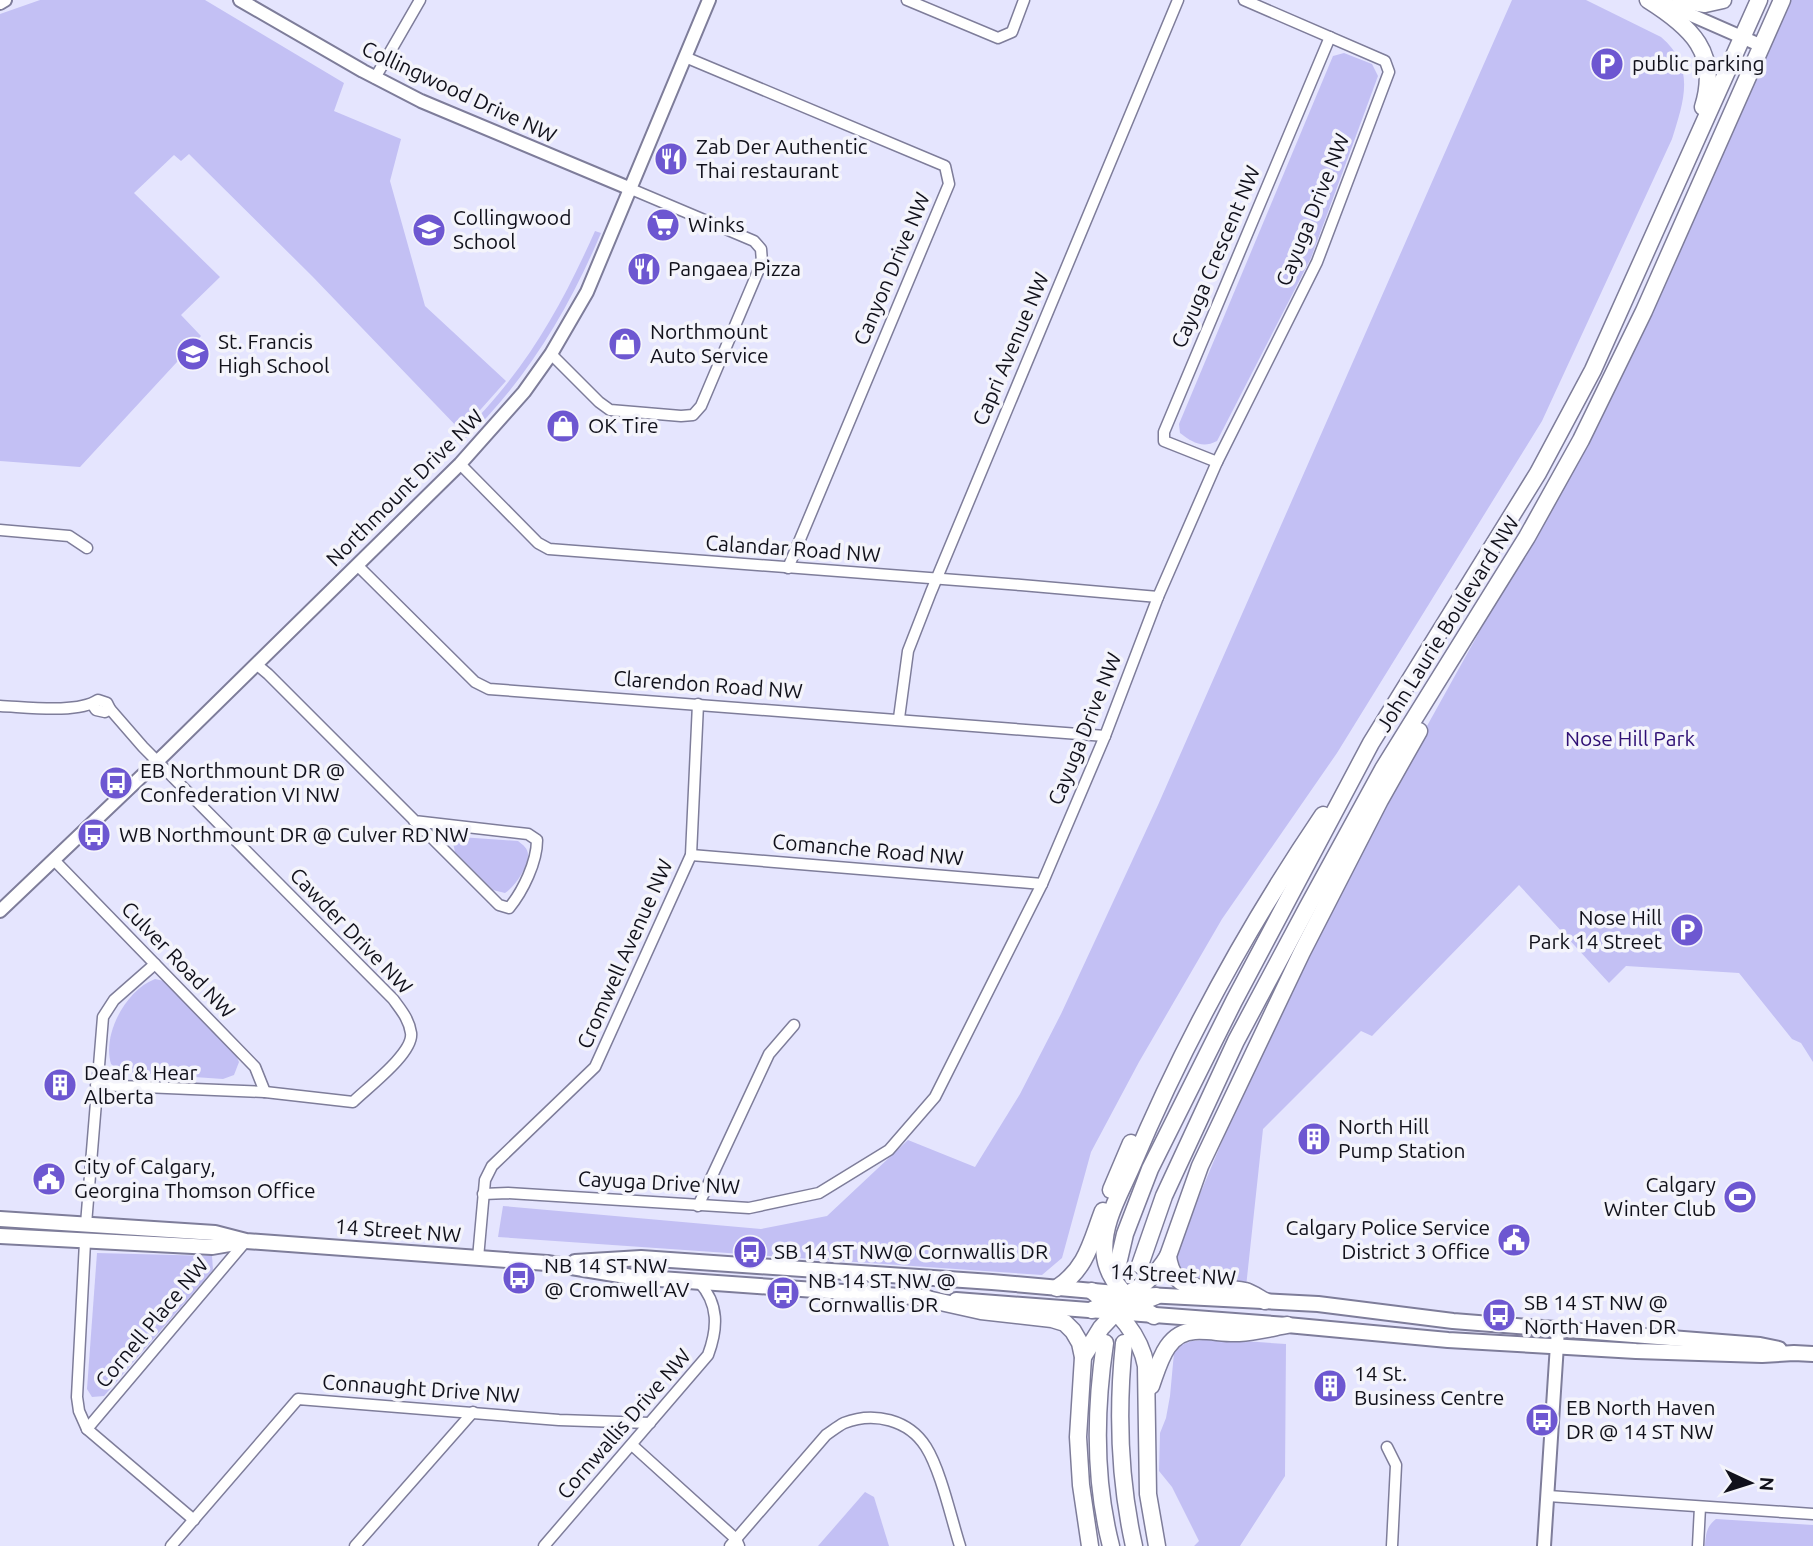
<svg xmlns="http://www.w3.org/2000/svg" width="1813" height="1546" font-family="Ubuntu,sans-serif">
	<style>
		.green { fill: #c3c0f4 }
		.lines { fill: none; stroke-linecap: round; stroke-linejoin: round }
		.minor-casing { stroke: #7e7d9a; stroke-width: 13 }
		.tertiary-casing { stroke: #7e7d9a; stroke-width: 16 }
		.secondary-casing { stroke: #7e7d9a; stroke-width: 18 }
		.primary-casing { stroke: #7e7d9a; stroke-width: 19 }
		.minor { stroke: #fff; stroke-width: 10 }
		.tertiary { stroke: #fff; stroke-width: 12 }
		.secondary { stroke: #fff; stroke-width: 14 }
		.primary { stroke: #fff; stroke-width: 16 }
		.labels { text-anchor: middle; stroke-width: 7; stroke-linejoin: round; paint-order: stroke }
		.poi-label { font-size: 21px; fill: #11111b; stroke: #f4f4fb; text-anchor: start }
		.street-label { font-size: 21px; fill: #11111b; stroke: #f4f4fb }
		.park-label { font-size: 21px; fill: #2f1074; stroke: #f4f4fb }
	</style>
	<rect width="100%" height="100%" fill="#e5e5fe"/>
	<g class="green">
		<polygon points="40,0 205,0 344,83 334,111 401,139 390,181 425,306 506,381 465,427 461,431 312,276 189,154 181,161 174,155 134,193 220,277 181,315 201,336 80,467 0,461 0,14"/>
		<path d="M 1512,0 L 1586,0 L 1661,37 C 1696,67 1684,101 1672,139 L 1542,421 L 1337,753 L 1222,919 L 1139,1062 L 1091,1152 L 1062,1258 L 1042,1275 L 498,1237 L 503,1206 L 761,1229 L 827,1216 L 908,1140 L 975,1167 L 1020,1094 L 1061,1014 L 1158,805 Z"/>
		<path d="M 1789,0 L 1813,0 L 1813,1062 L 1801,1043 L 1792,1039 L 1739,973 L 1626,966 L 1609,983 L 1519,885 L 1372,1036 L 1361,1031 L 1263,1129 L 1246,1287 C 1217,1284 1172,1289 1177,1249 L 1236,1108 L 1372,825 L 1487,618 L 1605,411 L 1690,228 Z"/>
		<path d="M 1344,53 L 1372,64 L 1378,76 L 1311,258 L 1217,441 C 1202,449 1192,442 1180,433 L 1179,424 L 1333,56 Z"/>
		<path d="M 595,231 L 601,233 C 568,311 525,383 463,441 L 454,441 C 521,378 558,314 595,231 Z"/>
		<path d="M 460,837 L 518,841 C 523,845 528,848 528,855 C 528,867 515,887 505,893 L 493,890 L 455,852 L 453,843 Z"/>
		<path d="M 155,979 L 164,981 L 170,986 L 235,1053 L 239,1062 L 234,1075 L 223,1079 L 122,1072 L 111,1064 C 102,1034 126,990 155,979 Z"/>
		<polygon points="97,1253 212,1256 213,1270 104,1396 92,1397 87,1389"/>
		<polygon points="1214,1339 1286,1344 1285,1476 1240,1546 1194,1546 1199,1541 1172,1487 1159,1471 1160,1433 1166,1418 1170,1396 1174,1353 1181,1345 1192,1341"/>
		<polygon points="865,1492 874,1497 889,1546 818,1546"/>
		<path d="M 1716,1519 L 1813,1525 L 1813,1546 L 1705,1546 C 1706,1534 1706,1527 1716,1519 Z"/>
	</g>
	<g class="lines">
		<defs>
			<g id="minor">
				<polyline points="907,0 998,38 1012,32 1024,0"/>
				<polyline points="685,57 945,166 949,184 788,568"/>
				<polyline points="375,78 420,0"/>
				<polyline points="551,354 599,402 610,410 681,416 693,415 701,406 762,262 761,249 754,241 631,189"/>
				<polyline points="1217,462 1164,441 1164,432 1330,37"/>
				<polyline points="460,464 538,543 549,549 1021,585 1158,597"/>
				<polyline points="0,530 69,536 87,548"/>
				<polyline points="357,565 475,682 489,689 1105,736"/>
				<path d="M 256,664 L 268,674 L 499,905 L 509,908 C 523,891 537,862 537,840 L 528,834 L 414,821"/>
				<polyline points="92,704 96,710 105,712 110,709"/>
				<path d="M 0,706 C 26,707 77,714 98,700 L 107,703 L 110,709 L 143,747 L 393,999 C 401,1010 409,1019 411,1033 C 414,1053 367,1088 353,1102 L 265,1092 L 96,1085"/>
				<polyline points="899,718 908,651 931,592 1178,0"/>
				<polyline points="691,855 1042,884"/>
				<polyline points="54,860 255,1067 265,1092"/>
				<polyline points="483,1194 508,1193 749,1208 819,1193 889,1150 935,1097 1042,884 1105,736 1158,597 1217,462 1317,262 1389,72 1385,61 1244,0"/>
				<polyline points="698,1206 769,1054 794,1025"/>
				<polyline points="86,1224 103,1017 114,1000 155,964"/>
				<polyline points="85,1242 77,1397 79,1411 87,1429 194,1520"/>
				<polyline points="478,1258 485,1180 492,1166 595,1067 691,855 698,704"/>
				<polyline points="87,1429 246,1241"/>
				<polyline points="632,1445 736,1539 739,1546"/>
				<polyline points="1387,1447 1396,1465 1392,1546"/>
				<polyline points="1548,1496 1813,1514"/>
				<polyline points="171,1546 298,1399 559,1420 650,1423"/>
				<polyline points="355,1546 473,1412"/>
				<path d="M 544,1546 L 708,1355 C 718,1328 719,1304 699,1282"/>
				<path d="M 730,1546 L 826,1435 C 832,1431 838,1426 844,1423 C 874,1411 909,1420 926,1447 C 941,1471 951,1518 960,1546"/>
				<polyline points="1698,1546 1700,1507"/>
			</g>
			<g id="tertiary">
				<polyline points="240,0 363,71 421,101 631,189"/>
				<polyline points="1657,0 1762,46"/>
				<polyline points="0,3 5,0"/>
				<polyline points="0,911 167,752 460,464 524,392 551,354 587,292 709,0"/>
				<polyline points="1544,1546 1558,1329"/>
			</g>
			<g id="secondary">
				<polyline points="0,1219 215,1233 246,1241 547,1263 632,1277 928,1298"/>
				<polyline points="0,1236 212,1247 241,1242"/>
				<polyline points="575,1262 641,1258 992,1282 1127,1294 1318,1304 1453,1321 1760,1345 1779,1349"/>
				<polyline points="956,1300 1287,1325 1448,1340 1636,1351 1762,1355 1794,1353 1813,1354"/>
			</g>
			<g id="primary">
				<path d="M 1648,0 C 1691,27 1720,53 1703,107"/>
				<polyline points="1680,0 1705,4 1723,0"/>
				<polyline points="1111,1190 1131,1143"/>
				<polyline points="1118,1264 1125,1234 1150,1169 1234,1001 1371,743 1538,473 1593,370 1759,0"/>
				<polyline points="1140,1265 1164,1196 1236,1041 1307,908 1383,769 1527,537 1581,440 1644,311 1782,0"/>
				<path d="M 1057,1288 C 1087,1268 1091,1242 1103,1211"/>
				<path d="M 1092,1291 C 1118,1311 1140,1334 1146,1366 L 1148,1494 L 1157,1546"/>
				<polyline points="918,1297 981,1311 1052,1319 1065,1323 1073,1331 1080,1343 1083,1357 1078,1437 1081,1485 1090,1546"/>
				<path d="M 1265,1301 C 1259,1298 1252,1293 1245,1291 C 1214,1284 1173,1300 1168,1256 L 1200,1166 L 1302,952 L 1380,800 L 1419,731"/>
				<path d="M 1092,1310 C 1124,1296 1149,1288 1168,1256"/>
				<path d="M 1154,1316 C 1132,1303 1109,1283 1105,1257 C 1100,1226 1121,1192 1132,1166 C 1184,1042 1248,926 1323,815"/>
				<path d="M 1105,1343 C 1095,1410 1094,1480 1111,1546"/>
				<path d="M 1124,1343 C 1117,1411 1119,1479 1134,1546"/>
				<polyline points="1083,1357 1101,1328 1116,1312 1156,1296"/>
				<path d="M 1151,1386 C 1159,1364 1166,1332 1195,1331 C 1210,1330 1224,1334 1239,1333 C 1255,1332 1271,1328 1287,1325"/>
			</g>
		</defs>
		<use href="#minor" class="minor-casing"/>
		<use href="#tertiary" class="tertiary-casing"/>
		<use href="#secondary" class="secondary-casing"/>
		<use href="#primary" class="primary-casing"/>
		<use href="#minor" class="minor"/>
		<use href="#tertiary" class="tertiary"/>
		<use href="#secondary" class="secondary"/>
		<use href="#primary" class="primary"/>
	</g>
	<defs>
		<symbol id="parking-disc" viewBox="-11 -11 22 22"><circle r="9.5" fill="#6d57d1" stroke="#f4f4fb"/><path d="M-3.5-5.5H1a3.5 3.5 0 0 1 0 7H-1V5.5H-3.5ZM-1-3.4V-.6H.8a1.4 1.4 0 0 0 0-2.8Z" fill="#fff"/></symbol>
		<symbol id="restaurant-disc" viewBox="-11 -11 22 22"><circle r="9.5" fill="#6d57d1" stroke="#f4f4fb"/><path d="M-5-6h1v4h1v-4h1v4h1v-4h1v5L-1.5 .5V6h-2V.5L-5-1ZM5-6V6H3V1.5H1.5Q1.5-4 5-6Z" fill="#fff"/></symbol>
		<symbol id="supermarket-disc" viewBox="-11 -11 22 22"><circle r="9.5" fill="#6d57d1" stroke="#f4f4fb"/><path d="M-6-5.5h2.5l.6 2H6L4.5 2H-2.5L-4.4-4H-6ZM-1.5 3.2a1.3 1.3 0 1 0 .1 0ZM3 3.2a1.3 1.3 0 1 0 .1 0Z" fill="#fff"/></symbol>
		<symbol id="school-disc" viewBox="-11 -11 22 22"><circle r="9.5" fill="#6d57d1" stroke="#f4f4fb"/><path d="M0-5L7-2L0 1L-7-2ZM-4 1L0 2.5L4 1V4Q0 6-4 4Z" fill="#fff"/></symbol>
		<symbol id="shop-disc" viewBox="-11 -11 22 22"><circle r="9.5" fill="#6d57d1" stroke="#f4f4fb"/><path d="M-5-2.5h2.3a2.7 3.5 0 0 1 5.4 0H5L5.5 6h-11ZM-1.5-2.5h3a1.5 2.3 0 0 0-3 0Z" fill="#fff"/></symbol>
		<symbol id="bus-disc" viewBox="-11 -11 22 22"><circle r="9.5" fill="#6d57d1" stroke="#f4f4fb"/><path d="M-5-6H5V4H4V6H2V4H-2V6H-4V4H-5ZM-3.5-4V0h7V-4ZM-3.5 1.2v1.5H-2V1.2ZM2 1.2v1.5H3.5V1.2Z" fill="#fff"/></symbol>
		<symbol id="building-disc" viewBox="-11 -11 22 22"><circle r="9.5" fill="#6d57d1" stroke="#f4f4fb"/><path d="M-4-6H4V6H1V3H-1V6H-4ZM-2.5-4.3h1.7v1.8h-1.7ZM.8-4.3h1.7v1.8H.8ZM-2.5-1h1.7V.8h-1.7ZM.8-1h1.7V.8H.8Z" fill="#fff"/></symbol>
		<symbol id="civic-disc" viewBox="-11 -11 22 22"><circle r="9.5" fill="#6d57d1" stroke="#f4f4fb"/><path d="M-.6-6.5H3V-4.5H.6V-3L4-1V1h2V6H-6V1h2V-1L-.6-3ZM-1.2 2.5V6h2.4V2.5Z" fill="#fff"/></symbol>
		<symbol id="stadium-disc" viewBox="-11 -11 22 22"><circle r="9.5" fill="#6d57d1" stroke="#f4f4fb"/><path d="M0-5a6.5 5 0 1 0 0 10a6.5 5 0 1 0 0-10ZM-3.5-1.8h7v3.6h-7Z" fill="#fff"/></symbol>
	</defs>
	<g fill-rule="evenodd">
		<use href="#parking-disc" x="1588" y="45" width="38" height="38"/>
		<use href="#restaurant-disc" x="652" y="140" width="38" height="38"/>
		<use href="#supermarket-disc" x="644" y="206" width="38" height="38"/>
		<use href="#school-disc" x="410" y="211" width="38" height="38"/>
		<use href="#restaurant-disc" x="625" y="250" width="38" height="38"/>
		<use href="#shop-disc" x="606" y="325" width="38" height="38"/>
		<use href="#school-disc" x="174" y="335" width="38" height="38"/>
		<use href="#shop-disc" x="544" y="407" width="38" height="38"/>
		<use href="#bus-disc" x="97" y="764" width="38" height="38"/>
		<use href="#bus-disc" x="75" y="816" width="38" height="38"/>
		<use href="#parking-disc" x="1668" y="911" width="38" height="38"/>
		<use href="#building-disc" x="41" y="1066" width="38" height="38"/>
		<use href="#building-disc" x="1295" y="1120" width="38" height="38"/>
		<use href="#civic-disc" x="30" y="1160" width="38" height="38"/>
		<use href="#stadium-disc" x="1721" y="1178" width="38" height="38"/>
		<use href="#civic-disc" x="1495" y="1221" width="38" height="38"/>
		<use href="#bus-disc" x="731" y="1233" width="38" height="38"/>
		<use href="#bus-disc" x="500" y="1259" width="38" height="38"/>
		<use href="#bus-disc" x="764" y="1274" width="38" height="38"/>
		<use href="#bus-disc" x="1480" y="1296" width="38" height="38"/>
		<use href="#building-disc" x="1311" y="1367" width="38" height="38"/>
		<use href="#bus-disc" x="1523" y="1401" width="38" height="38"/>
	</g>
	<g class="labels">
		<g class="poi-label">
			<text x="1632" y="71">public parking</text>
			<text x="696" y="154">Zab Der Authentic<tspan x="696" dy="24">Thai restaurant</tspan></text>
			<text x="453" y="225">Collingwood<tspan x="453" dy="24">School</tspan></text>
			<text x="688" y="232">Winks</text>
			<text x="668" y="276">Pangaea Pizza</text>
			<text x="650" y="339">Northmount<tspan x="650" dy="24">Auto Service</tspan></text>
			<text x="218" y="349">St. Francis<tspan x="218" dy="24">High School</tspan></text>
			<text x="588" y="433">OK Tire</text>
			<text x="140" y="778">EB Northmount DR @<tspan x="140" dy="24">Confederation VI NW</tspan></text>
			<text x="119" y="842">WB Northmount DR @ Culver RD NW</text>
			<text x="1662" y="925" text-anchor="end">Nose Hill<tspan x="1662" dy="24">Park 14 Street</tspan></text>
			<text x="84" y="1080">Deaf &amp; Hear<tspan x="84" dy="24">Alberta</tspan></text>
			<text x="1338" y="1134">North Hill<tspan x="1338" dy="24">Pump Station</tspan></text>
			<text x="74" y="1174">City of Calgary,<tspan x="74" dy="24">Georgina Thomson Office</tspan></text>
			<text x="1716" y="1192" text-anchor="end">Calgary<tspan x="1716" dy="24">Winter Club</tspan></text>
			<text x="1490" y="1235" text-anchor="end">Calgary Police Service<tspan x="1490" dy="24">District 3 Office</tspan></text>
			<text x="774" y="1259">SB 14 ST NW@ Cornwallis DR</text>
			<text x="544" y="1273">NB 14 ST NW<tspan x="544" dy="24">@ Cromwell AV</tspan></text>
			<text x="808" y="1288">NB 14 ST NW @<tspan x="808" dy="24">Cornwallis DR</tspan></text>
			<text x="1524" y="1310">SB 14 ST NW @<tspan x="1524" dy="24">North Haven DR</tspan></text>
			<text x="1354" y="1381">14 St.<tspan x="1354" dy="24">Business Centre</tspan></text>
			<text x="1566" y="1415">EB North Haven<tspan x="1566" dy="24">DR @ 14 ST NW</tspan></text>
		</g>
		<g class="street-label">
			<text transform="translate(459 92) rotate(25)" y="7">Collingwood Drive NW</text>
			<text transform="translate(1313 210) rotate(-68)" y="7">Cayuga Drive NW</text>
			<text transform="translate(1216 257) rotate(-67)" y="7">Cayuga Crescent NW</text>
			<text transform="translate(892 269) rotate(-67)" y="7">Canyon Drive NW</text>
			<text transform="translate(1011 349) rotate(-67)" y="7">Capri Avenue NW</text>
			<text transform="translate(405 488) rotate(-45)" y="7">Northmount Drive NW</text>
			<text transform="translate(793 549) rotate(4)" y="7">Calandar Road NW</text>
			<text transform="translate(1448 624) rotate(-58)" y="7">John Laurie Boulevard NW</text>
			<text transform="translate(708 685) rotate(4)" y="7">Clarendon Road NW</text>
			<text transform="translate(1085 729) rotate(-68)" y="7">Cayuga Drive NW</text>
			<text transform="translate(868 850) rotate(5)" y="7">Comanche Road NW</text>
			<text transform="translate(351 931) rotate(46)" y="7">Cawder Drive NW</text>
			<text transform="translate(625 954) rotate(-66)" y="7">Cromwell Avenue NW</text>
			<text transform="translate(178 960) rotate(46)" y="7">Culver Road NW</text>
			<text transform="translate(659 1183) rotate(3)" y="7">Cayuga Drive NW</text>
			<text transform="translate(398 1231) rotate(4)" y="7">14 Street NW</text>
			<text transform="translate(1173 1275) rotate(3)" y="7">14 Street NW</text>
			<text transform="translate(152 1323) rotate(-50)" y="7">Cornell Place NW</text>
			<text transform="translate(421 1389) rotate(4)" y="7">Connaught Drive NW</text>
			<text transform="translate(624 1424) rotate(-49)" y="7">Cornwallis Drive NW</text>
		</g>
		<g class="park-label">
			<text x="1630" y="746">Nose Hill Park</text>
		</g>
	</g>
	<g transform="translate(1750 1483) rotate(94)" stroke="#f4f4fb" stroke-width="5" paint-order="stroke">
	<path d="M0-5L12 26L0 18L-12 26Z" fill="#11111b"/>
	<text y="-10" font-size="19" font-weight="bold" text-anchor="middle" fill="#11111b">N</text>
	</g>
</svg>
